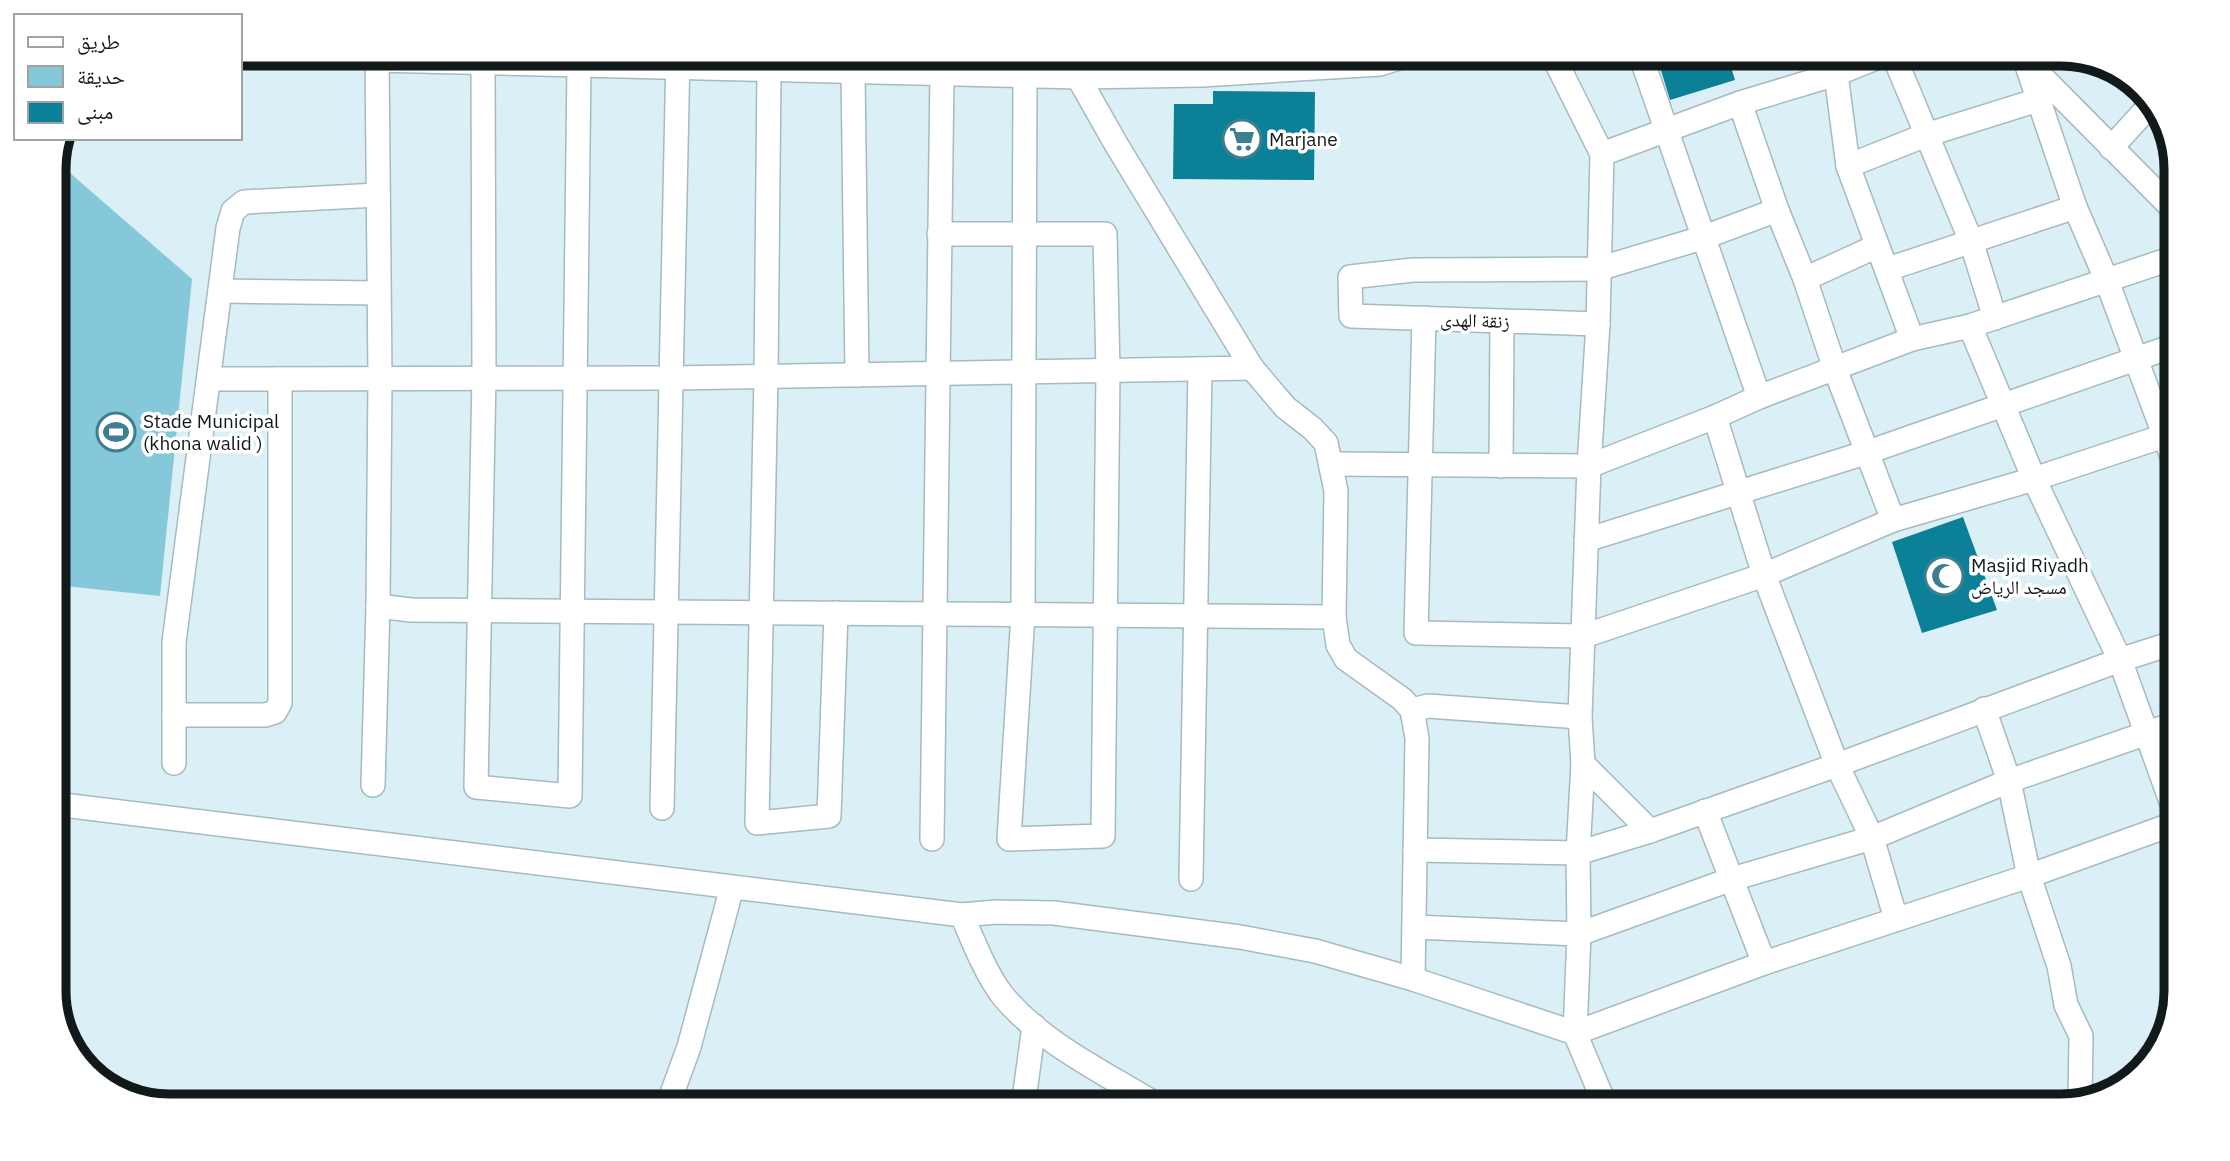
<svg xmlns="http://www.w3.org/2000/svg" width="2230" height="1161" font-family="'IBM Plex Sans','Noto Naskh Arabic',sans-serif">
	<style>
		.green { fill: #85c8da }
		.building { fill: #0b8097 }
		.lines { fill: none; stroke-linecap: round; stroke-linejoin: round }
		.street-casing { stroke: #a6bac0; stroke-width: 26 }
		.street { stroke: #fff; stroke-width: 23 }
		.labels { text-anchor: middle; stroke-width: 7; stroke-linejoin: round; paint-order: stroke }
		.poi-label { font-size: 19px; fill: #11191b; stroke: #fff; text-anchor: start }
		.street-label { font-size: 19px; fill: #11191b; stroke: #fff }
		.rim { fill: none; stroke: #11191b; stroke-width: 9 }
	</style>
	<rect width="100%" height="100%" fill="#daf0f6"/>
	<polygon class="green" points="54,163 70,173 192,279 160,596 55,585"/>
	<g class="building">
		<polygon points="1237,54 1272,54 1272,56 1237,61"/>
		<polygon points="1656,54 1727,54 1735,80 1670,100"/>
		<polygon points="1743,54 1792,54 1793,55 1748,69"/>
		<polygon points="1213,91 1315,92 1314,180 1173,179 1174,104 1213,104"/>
		<polygon points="1963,517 1997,610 1922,633 1892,542"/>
	</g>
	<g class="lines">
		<defs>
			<g id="street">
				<polyline points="1065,54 1116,144 1252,368 1285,407 1313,429 1326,443 1336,491 1334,617 1338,645 1346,659 1402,699 1412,710 1417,738 1413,979"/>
				<polyline points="1552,54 1602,154 1598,324 1589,466 1580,717 1583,764 1578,853 1579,934 1575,1033 1606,1107"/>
				<polyline points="1640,54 1759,397"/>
				<polyline points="1829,54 1836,74 1848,166 1912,339"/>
				<polyline points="1893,54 1971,241 1995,318"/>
				<polyline points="2023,54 2075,207 2107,281 2176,467"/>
				<polyline points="377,60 1079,77 1202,75 1380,64 1411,54"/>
				<polyline points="483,64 484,377 476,787 570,796 579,66"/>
				<polyline points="2030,65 2176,212"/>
				<polyline points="769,70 766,376 757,823 829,816 836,613"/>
				<polyline points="853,72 857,375"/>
				<polyline points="1740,103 1777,210 1805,279 1835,369 1893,520"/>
				<polyline points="2111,148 2153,102"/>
				<polyline points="1602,154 1740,103 1836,74 1886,54"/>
				<polyline points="1848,166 1926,135 2038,100"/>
				<polyline points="939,234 1105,234 1108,371 1103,836 1009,839 1023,614 1025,76"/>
				<polyline points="1888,269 2075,207"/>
				<polyline points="1805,279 1877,246"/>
				<polyline points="220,291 379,293"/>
				<polyline points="1424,318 1416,633 1584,636 1764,575 1893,520 2034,479 2176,432"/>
				<polyline points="1598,324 1351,316 1350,277 1413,270 1598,269 1702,238 1777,210"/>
				<polyline points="1970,326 2034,479 2120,660 2176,815"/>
				<polyline points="209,379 671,378 1252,368"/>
				<polyline points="1715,417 1764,575 1837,765 1872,838 1896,919"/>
				<polyline points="1331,464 1589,466 1715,417 1759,397 1912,339 1970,326 2176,257"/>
				<polyline points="1501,466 1502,321"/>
				<polyline points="1586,540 1868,452 2176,345"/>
				<polyline points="378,606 411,610 1334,617"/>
				<polyline points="1984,709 2009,781 2029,876 2059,966 2066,1005 2081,1036 2080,1102"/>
				<polyline points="1412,710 1428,706 1580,717"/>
				<polyline points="174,715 265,715 275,712 280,703 280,379"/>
				<polyline points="174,763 174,642 228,228 233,211 244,202 378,195"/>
				<polyline points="1583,764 1650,831"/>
				<polyline points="373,785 378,606 380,378 377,54"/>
				<polyline points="55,804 962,915 996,912 1054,913 1240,937 1315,951 1413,979 1575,1033 1764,963 2029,876 2176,823"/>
				<polyline points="662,808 678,54"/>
				<polyline points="1705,811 1764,963"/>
				<polyline points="932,839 942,74"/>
				<polyline points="1415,850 1578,853 1650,831 1837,765 2120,660 2176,642"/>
				<polyline points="1191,879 1200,369"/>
				<path d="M 962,915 C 972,939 987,976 1003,996 C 1045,1046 1106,1073 1160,1107"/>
				<polyline points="1414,927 1579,934 1732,879 1872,838 2009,781 2176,723"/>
				<polyline points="667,1107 689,1047 732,887"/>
				<polyline points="1023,1107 1034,1026"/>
			</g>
		</defs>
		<use href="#street" class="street-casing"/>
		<use href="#street" class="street"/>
	</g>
	<defs>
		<symbol id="supermarket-ring" viewBox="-11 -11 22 22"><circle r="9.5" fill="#fff" stroke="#3d7f90" stroke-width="1.5"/><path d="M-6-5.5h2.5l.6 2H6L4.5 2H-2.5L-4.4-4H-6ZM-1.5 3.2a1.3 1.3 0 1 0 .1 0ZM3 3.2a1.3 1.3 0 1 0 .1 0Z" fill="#3d7f90"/></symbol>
		<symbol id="stadium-ring" viewBox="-11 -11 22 22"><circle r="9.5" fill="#fff" stroke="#3d7f90" stroke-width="1.5"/><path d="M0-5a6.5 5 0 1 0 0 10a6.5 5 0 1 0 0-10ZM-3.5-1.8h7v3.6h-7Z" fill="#3d7f90"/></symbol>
		<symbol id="mosque-ring" viewBox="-11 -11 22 22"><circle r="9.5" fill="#fff" stroke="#3d7f90" stroke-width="1.5"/><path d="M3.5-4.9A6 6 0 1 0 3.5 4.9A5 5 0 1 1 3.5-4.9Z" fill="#3d7f90"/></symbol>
	</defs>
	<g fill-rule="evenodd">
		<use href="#supermarket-ring" x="1220" y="117" width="44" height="44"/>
		<use href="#stadium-ring" x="94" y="410" width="44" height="44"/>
		<use href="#mosque-ring" x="1922" y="554" width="44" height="44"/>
	</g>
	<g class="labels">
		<g class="poi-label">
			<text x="1269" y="146">Marjane</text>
			<text x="143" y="428">Stade Municipal<tspan x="143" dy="22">(khona walid )</tspan></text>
			<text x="1971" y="572">Masjid Riyadh<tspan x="1971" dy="22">مسجد الرياض</tspan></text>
		</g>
		<g class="street-label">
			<text transform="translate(1475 320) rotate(2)" y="7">زنقة الهدى</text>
		</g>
	</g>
	<path d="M0 0H2230V1161H0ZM169 66H2061A103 103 0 0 1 2164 169V991A103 103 0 0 1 2061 1094H169A103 103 0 0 1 66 991V169A103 103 0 0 1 169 66Z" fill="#fff" fill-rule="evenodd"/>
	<path class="rim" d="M169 66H2061A103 103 0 0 1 2164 169V991A103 103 0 0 1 2061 1094H169A103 103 0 0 1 66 991V169A103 103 0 0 1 169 66Z"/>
	<rect x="14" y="14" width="228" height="126" fill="#ffffff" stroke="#a0a3a4" stroke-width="2"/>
	<rect x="28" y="37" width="35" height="10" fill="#ffffff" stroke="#a0a3a4" stroke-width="2"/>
	<text x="77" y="49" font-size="21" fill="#11191b">طريق</text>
	<rect x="28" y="66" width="35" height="21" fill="#85c8da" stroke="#a0a3a4" stroke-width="2"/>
	<text x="77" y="84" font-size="21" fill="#11191b">حديقة</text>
	<rect x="28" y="102" width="35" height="21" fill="#0b8097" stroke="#a0a3a4" stroke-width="2"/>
	<text x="77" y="119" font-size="21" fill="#11191b">مبنى</text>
</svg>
